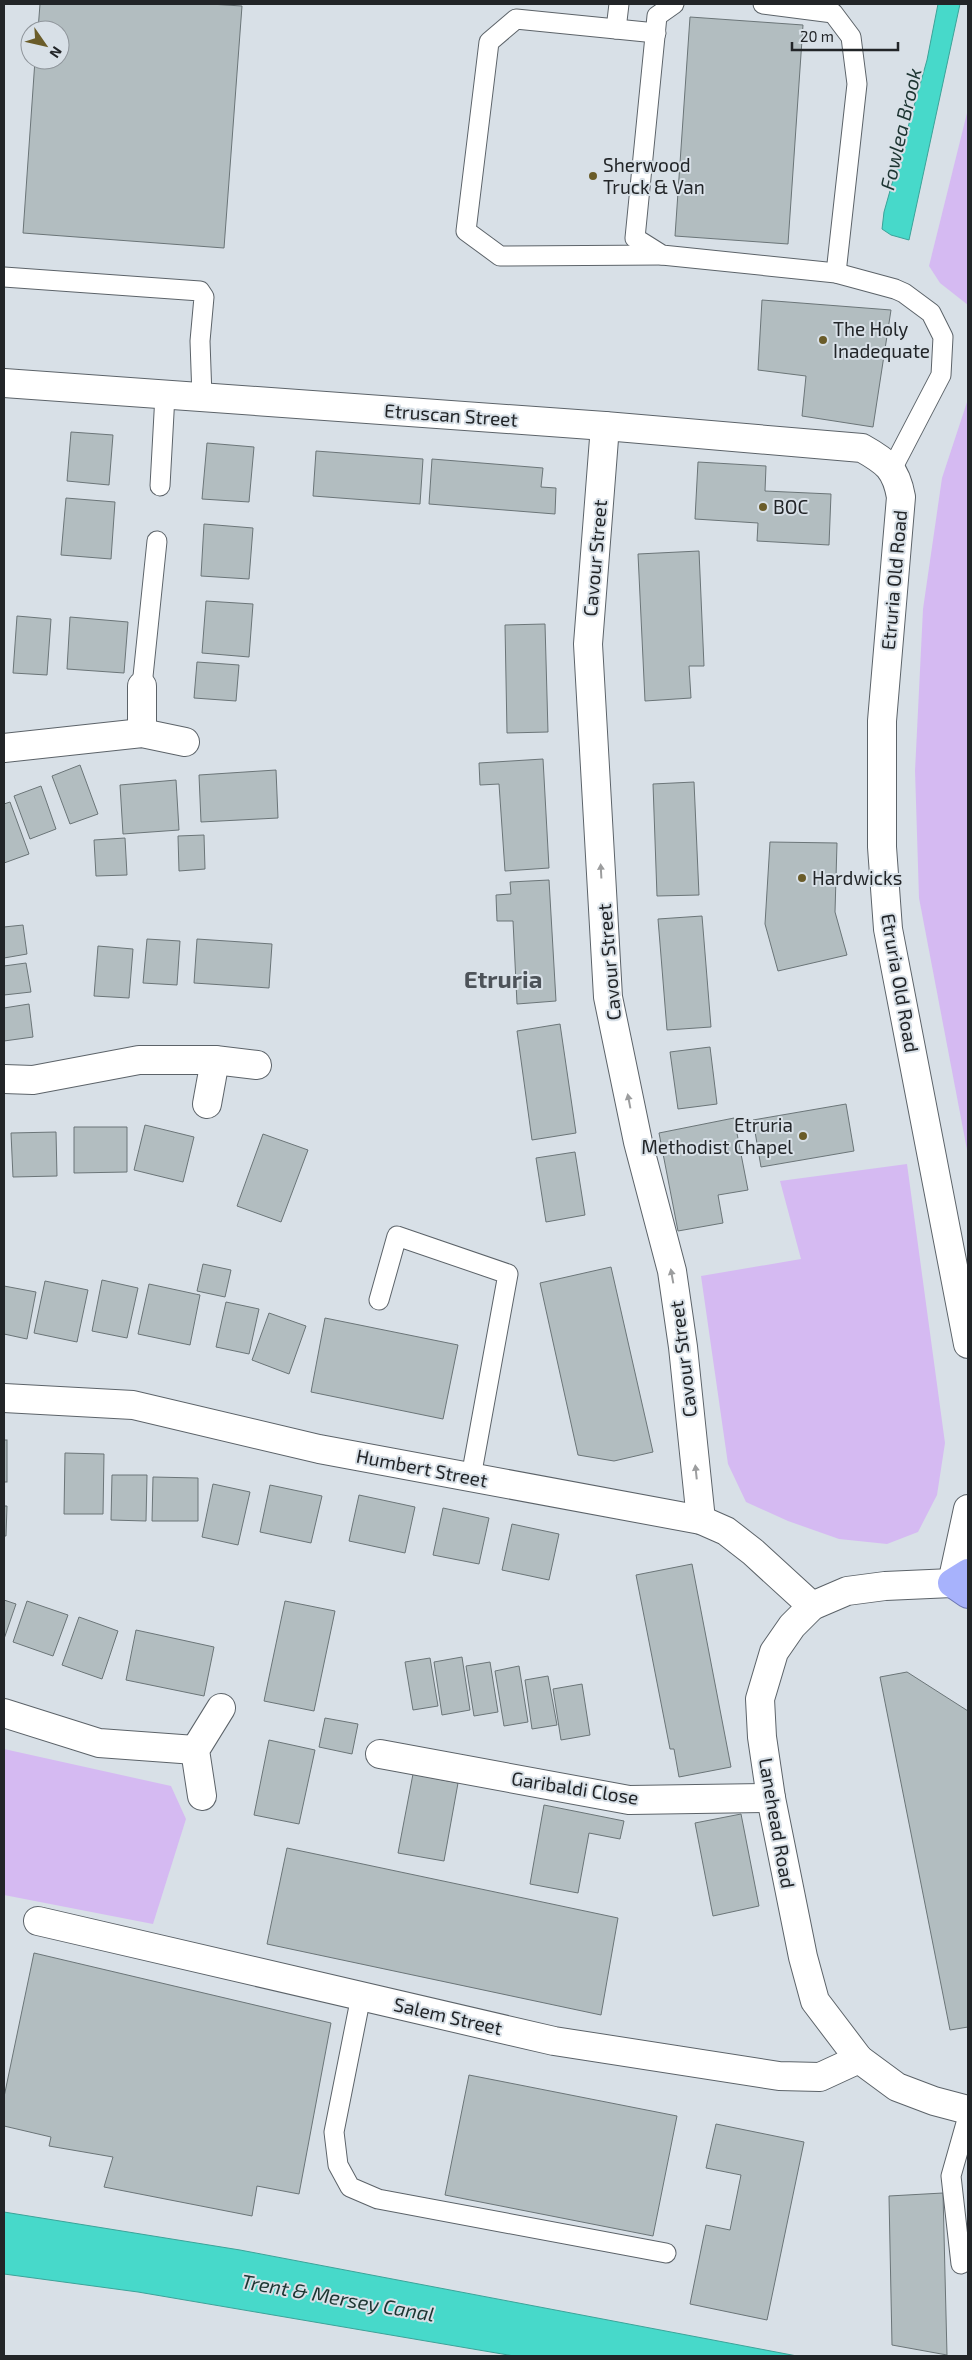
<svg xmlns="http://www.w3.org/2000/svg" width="972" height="2360" font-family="'Exo 2',sans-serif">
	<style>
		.green { fill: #d5baf2 }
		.water { fill: #47d9ca; stroke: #3ca399 }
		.building { fill: #b2bdc0; stroke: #6b7578 }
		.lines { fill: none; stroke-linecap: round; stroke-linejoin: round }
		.service-casing { stroke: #5c6369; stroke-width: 21 }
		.minor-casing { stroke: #5c6369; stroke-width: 30 }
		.tertiary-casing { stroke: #5c6369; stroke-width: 30 }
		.trunk-casing { stroke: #6a74b1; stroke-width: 30 }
		.service { stroke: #fff; stroke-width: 19 }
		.minor { stroke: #fff; stroke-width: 28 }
		.tertiary { stroke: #fff; stroke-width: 28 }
		.trunk { stroke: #a7b2fc; stroke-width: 28 }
		.oneway { fill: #9c9d9e }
		.poi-dot { fill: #6a5c29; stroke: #d8e0e7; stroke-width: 2 }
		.labels { text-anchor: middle; stroke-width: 4; stroke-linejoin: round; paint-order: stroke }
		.poi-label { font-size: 19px; fill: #222528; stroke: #d8e0e7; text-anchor: start }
		.street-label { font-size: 19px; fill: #222528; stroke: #d8e0e7 }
		.water-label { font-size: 20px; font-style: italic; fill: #1d3532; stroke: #d8e0e7 }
		.district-label { font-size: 24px; font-weight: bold; fill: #4d5359; stroke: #d8e0e7 }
	</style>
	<rect width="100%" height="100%" fill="#d8e0e7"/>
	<g class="green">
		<polygon points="968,109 968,305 940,283 929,266"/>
		<polygon points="968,399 968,1155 919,898 915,771 923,609 942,478"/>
		<polygon points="907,1164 945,1443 937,1495 918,1532 887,1544 839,1539 788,1521 746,1502 728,1464 701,1276 801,1259 780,1181"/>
		<polygon points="4,1749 171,1786 186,1819 153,1924 4,1895"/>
	</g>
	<g class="water">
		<polygon points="938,4 960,4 909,240 891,235 882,229 884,212 927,60"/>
		<polygon points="4,2212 240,2250 797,2356 514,2356 138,2292 4,2274"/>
	</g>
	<g class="building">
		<polygon points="40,4 210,4 242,6 224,248 23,233 35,60 60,60 60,30 38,30"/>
		<polygon points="690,17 803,25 788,244 675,236"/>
		<polygon points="762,300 891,310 873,427 802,416 806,376 758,370"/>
		<polygon points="71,432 113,435 109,485 67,481"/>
		<polygon points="207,443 254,447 249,502 202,499"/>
		<polygon points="316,451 423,459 420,504 313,496"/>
		<polygon points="432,459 543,468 541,487 556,488 555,514 429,504"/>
		<polygon points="698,462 766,466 765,491 831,494 829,545 757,541 758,523 695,519"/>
		<polygon points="66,498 115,502 111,559 61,555"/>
		<polygon points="204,524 253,528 249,579 201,576"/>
		<polygon points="699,551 704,666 689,666 691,698 645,701 638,554"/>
		<polygon points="206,601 253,604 249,657 202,653"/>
		<polygon points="17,616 51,619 47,675 13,673"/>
		<polygon points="70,617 128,622 124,673 67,669"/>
		<polygon points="545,624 548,732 507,733 505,625"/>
		<polygon points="197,662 239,665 236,701 194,698"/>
		<polygon points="543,759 549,868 505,871 499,784 480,785 479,763"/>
		<polygon points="80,765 98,814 70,824 52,776"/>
		<polygon points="276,770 278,818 201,822 199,775"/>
		<polygon points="176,780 179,830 123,834 120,785"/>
		<polygon points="694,782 699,895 657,896 653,784"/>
		<polygon points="41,786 56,829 30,839 14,796"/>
		<polygon points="10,802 29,854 4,863 4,804"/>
		<polygon points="204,835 205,869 179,871 178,836"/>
		<polygon points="125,838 127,875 96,876 94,840"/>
		<polygon points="770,842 837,843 835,912 847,955 778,971 765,924"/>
		<polygon points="549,880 556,1001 517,1004 513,921 497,921 496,895 511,894 510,882"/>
		<polygon points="702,916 711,1027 667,1030 658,919"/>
		<polygon points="23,925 27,954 4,958 4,927"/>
		<polygon points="147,939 180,941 177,985 143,983"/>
		<polygon points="197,939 272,944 269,988 194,983"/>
		<polygon points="98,946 133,949 129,998 94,996"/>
		<polygon points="26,963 31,992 4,995 4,966"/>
		<polygon points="29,1004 33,1037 4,1041 4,1008"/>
		<polygon points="560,1024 576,1133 532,1140 517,1031"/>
		<polygon points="710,1047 717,1104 678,1109 670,1052"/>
		<polygon points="846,1104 854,1151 761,1167 753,1120"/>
		<polygon points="734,1118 748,1190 718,1195 723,1223 678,1231 659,1133"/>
		<polygon points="145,1125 194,1137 183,1182 134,1170"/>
		<polygon points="74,1127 127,1127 127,1172 74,1173"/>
		<polygon points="56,1132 57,1176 13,1177 11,1133"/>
		<polygon points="263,1134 308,1150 281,1222 237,1206"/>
		<polygon points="575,1152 585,1215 546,1222 536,1158"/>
		<polygon points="203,1264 231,1270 225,1297 197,1291"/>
		<polygon points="611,1267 653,1452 614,1461 578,1455 540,1283"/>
		<polygon points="102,1280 138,1288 127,1338 92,1331"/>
		<polygon points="45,1281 88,1290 77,1342 34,1333"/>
		<polygon points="149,1284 200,1295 190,1345 138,1334"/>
		<polygon points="4,1286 36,1292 27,1339 4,1334"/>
		<polygon points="226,1302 259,1309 249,1354 216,1347"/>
		<polygon points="269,1313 306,1326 289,1374 252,1360"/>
		<polygon points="325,1318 458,1345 443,1419 311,1392"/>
		<rect x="4" y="1440" width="3" height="42"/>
		<polygon points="65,1453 104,1454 103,1514 64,1514"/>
		<polygon points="112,1475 147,1475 146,1521 111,1520"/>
		<polygon points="153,1477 198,1478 198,1521 152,1521"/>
		<polygon points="213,1484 250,1492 238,1545 202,1537"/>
		<polygon points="270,1485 322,1496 311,1543 260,1532"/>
		<polygon points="359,1495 415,1507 405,1553 349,1541"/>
		<polygon points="4,1506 7,1506 6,1536 4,1536"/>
		<polygon points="443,1508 489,1518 479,1564 433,1555"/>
		<polygon points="512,1524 559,1534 549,1580 502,1570"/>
		<polygon points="692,1564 731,1767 679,1777 674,1749 670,1749 636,1575"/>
		<polygon points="4,1600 16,1604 4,1639"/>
		<polygon points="27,1601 68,1615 53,1656 13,1642"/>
		<polygon points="285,1601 335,1611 314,1711 264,1701"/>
		<polygon points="79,1617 118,1631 102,1679 62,1665"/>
		<polygon points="136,1630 214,1647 204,1696 126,1680"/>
		<polygon points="462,1657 470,1710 442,1715 434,1662"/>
		<polygon points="430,1658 438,1706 413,1710 405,1662"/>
		<polygon points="490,1662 498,1712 474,1716 466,1666"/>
		<polygon points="519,1666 528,1722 504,1726 495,1671"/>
		<polygon points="907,1672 968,1711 968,2027 950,2030 880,1677"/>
		<polygon points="548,1676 557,1725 532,1729 525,1680"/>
		<polygon points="582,1684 590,1735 561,1740 553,1689"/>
		<polygon points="325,1718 358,1724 352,1754 319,1747"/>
		<polygon points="269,1740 315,1750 299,1824 254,1815"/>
		<polygon points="413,1774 458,1783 444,1861 398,1853"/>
		<polygon points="544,1805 624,1821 620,1839 589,1833 578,1893 530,1884"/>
		<polygon points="741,1814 759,1906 713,1916 695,1823"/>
		<polygon points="287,1848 618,1918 601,2015 267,1944"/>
		<polygon points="34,1953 331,2023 299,2194 257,2186 252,2216 104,2187 113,2157 49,2146 51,2137 4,2126 4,2097"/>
		<polygon points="469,2075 677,2116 653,2236 445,2195"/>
		<polygon points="716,2124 804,2142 767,2320 690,2304 706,2225 730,2230 741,2175 706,2168"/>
		<polygon points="943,2193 947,2355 892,2345 889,2196"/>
	</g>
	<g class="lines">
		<defs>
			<g id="service">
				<polyline points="674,4 657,16 635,238 662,255 836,273 895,289 904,293 931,313 943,337 941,375 892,469"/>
				<polyline points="763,4 833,13 851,37 857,84 836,273"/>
				<polyline points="616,29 619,4"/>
				<polyline points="656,33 516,19 489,42 466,231 500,256 662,255"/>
				<polyline points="4,277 200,291 204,297 200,341 202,397"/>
				<polyline points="160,486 165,395"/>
				<polyline points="142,686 157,541"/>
				<polyline points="379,1300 397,1236 508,1274 471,1477"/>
				<polyline points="361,1996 334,2132 338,2165 350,2187 378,2199 666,2253"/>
				<polyline points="961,2264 951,2176 968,2116"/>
			</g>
			<g id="minor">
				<path d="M 4,383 L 605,426 L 862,448 C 887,462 896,469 901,497 L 882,721 L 882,847 L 888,929 L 968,1344"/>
				<polyline points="605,426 588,644 608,997 638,1142 672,1271 683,1347 701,1520"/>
				<polyline points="142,686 142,733"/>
				<polyline points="4,748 142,733 185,742"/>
				<polyline points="4,1079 33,1080 139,1060 215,1060 257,1065"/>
				<polyline points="207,1104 215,1060"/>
				<polyline points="4,1398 133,1405 319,1449 701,1520 726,1531 753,1552 812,1606"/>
				<polyline points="952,1583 968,1509"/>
				<polyline points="4,1713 99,1743 195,1750"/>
				<polyline points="380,1754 629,1800 771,1798"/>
				<polyline points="202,1796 195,1750 221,1708"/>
				<polyline points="38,1921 554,2041 779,2076 820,2077 859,2059"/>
			</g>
			<polyline id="tertiary" points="952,1583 885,1586 847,1591 812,1606 792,1626 774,1652 760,1699 762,1737 771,1798 803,1957 815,2001 859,2059 897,2087 934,2101 968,2110"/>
			<polyline id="trunk" points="968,1573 952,1583 968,1594"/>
		</defs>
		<use href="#service" class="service-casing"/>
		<use href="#minor" class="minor-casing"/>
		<use href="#tertiary" class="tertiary-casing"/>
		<use href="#trunk" class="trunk-casing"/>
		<use href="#service" class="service"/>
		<use href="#minor" class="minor"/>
		<use href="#tertiary" class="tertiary"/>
		<use href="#trunk" class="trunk"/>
	</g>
	<defs><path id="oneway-solid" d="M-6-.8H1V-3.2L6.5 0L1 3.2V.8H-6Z" transform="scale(1.25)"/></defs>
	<g class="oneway">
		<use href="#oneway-solid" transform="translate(601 871) rotate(-93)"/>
		<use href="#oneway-solid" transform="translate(629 1101) rotate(-101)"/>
		<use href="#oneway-solid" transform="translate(672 1276) rotate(-100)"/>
		<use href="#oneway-solid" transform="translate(696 1472) rotate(-96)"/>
	</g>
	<g class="poi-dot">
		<circle cx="593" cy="176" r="5"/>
		<circle cx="823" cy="340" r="5"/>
		<circle cx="763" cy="507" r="5"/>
		<circle cx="802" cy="878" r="5"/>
		<circle cx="803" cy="1136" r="5"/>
	</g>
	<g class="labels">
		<g class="poi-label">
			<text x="603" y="172">Sherwood<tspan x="603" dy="22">Truck &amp; Van</tspan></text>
			<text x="833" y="336">The Holy<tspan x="833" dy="22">Inadequate</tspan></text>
			<text x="773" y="514">BOC</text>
			<text x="812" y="885">Hardwicks</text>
			<text x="793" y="1132" text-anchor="end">Etruria<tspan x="793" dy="22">Methodist Chapel</tspan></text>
		</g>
		<g class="street-label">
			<text transform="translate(451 415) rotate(4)" y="7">Etruscan Street</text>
			<text transform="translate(595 558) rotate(-85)" y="7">Cavour Street</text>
			<text transform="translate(894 580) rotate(-85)" y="7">Etruria Old Road</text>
			<text transform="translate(609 962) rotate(-95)" y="7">Cavour Street</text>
			<text transform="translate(900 983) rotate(80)" y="7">Etruria Old Road</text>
			<text transform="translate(683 1359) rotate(-97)" y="7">Cavour Street</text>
			<text transform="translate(422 1468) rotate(11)" y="7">Humbert Street</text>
			<text transform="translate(575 1788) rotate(9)" y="7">Garibaldi Close</text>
			<text transform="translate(777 1823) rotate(80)" y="7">Lanehead Road</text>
			<text transform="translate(448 2016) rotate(13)" y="7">Salem Street</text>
		</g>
		<g class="water-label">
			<text transform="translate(901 129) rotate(-77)" y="7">Fowlea Brook</text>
			<text transform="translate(338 2298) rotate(10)" y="7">Trent &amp; Mersey Canal</text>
		</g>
		<g class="district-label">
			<text x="503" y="988">Etruria</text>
		</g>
	</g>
	<rect width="972" height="2360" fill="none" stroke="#222528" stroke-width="10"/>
	<g transform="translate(45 45) rotate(124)"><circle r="24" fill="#d8e0e7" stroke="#8f959b"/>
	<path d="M0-4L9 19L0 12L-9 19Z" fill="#6a5c29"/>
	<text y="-8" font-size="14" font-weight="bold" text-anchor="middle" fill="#222528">N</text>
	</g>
	<path d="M792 42v8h106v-8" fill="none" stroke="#222528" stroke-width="2.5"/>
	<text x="800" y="42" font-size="15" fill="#222528" stroke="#d8e0e7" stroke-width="4" paint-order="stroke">20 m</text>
</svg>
